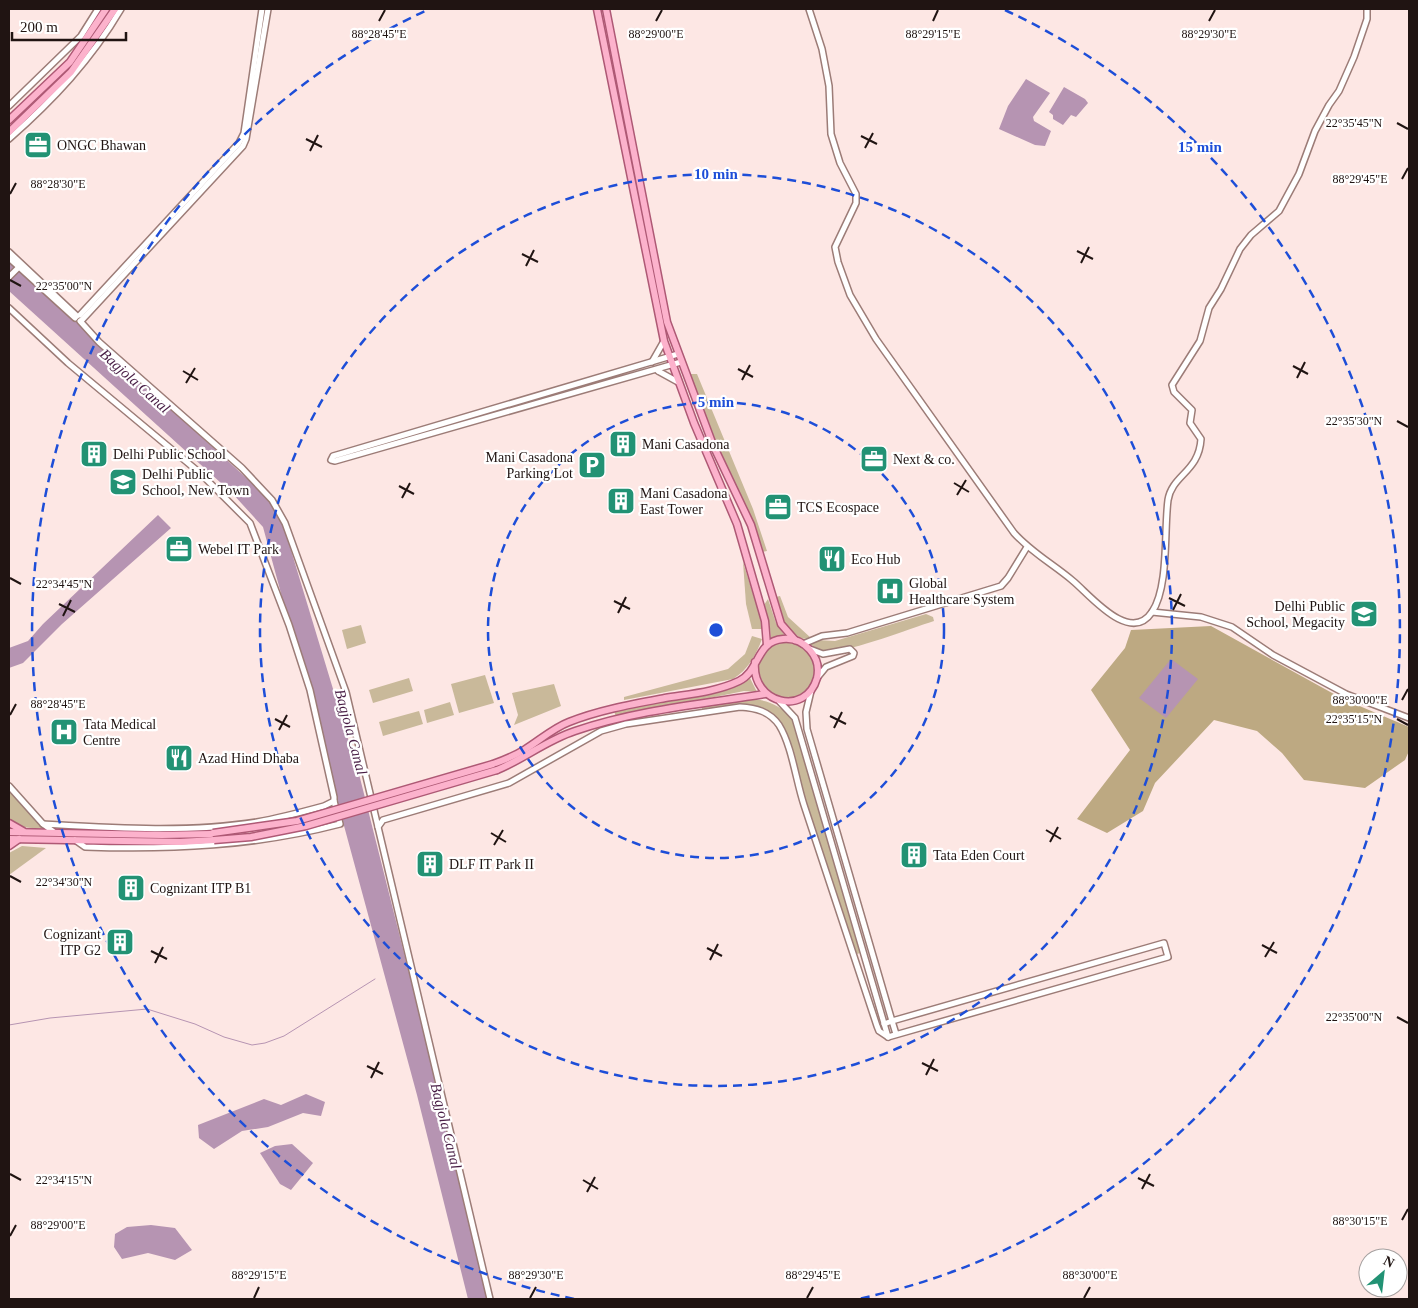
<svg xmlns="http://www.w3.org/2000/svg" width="1418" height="1308" font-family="Georgia,serif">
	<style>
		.green { fill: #c9b99a }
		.forest { fill: #bda982 }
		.water { fill: #b694b2 }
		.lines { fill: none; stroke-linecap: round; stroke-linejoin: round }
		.stream { stroke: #b694b2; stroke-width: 1 }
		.tertiary-casing { stroke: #9c7c77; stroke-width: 8 }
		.primary-casing { stroke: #ae5975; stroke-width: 9 }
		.tertiary { stroke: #fff; stroke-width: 5 }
		.primary { stroke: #fcb2cc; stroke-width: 6 }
		.primary-bridge-casing { stroke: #ae5975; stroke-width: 9; stroke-linecap: butt }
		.primary-bridge { stroke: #fcb2cc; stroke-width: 6 }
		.ticks { fill: none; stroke: #201412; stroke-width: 2 }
		.ring { fill: none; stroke: #1d4ed8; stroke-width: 2.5; stroke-dasharray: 9 6 }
		.labels { text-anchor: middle; stroke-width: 4.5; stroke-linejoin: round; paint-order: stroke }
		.poi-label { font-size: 14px; fill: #201412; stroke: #fff; text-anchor: start }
		.water-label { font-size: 15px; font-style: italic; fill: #471c44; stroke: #fff }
		.ticks-label { font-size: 12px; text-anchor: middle; fill: #201412; stroke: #fff; stroke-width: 4.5; stroke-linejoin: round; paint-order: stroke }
		.centre { fill: #1d4ed8; stroke: #fff; stroke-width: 2.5 }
		.ring-label { font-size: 15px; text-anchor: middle; font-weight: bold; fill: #1d4ed8; stroke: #fff; stroke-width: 4.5; stroke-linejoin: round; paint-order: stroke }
	</style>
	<rect width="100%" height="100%" fill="#fde7e4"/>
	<g class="green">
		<polygon points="690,374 697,374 753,509 767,551 762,552 756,528 717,444"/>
		<polygon points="743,562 763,626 763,629 752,629 746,604"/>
		<polygon points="780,596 788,617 811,638 801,639 786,626 776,597"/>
		<polygon points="768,599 776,623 785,636 771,640 770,628 764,605"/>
		<path d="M 926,614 L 933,617 L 934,621 C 908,629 852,652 827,651 C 820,651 814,647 809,643 L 817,640 L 835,641 Z"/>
		<polygon points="361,625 366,643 347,649 342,630"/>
		<path d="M 752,636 L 762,639 C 756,655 748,670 733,679 L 624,700 L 624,697 L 728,669 L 745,654 Z"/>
		<circle cx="786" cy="670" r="29"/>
		<polygon points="485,675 494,703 459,713 451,684"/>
		<polygon points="409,678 413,691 373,703 369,690"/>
		<path d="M 750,678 L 757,692 L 744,691 L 616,717 L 614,711 C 645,704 730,695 750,678 Z"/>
		<polygon points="554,684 561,706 514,725 518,715 512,693"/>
		<path d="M 748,699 C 766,699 780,705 792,718 L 860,953 L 857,954 L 808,812 L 785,734 L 770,714 L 759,707 L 747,704 L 702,709 L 702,707 Z"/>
		<polygon points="450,702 454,715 427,723 424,710"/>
		<polygon points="419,711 423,724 383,736 379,722"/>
		<path d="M 9,791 L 44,828 C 29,828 21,829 10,819 Z"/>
		<polygon points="22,846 46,848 9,875 9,853"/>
	</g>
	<polygon class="forest" points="1211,626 1343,699 1409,727 1409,751 1405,760 1365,788 1304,780 1282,753 1257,731 1214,720 1155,783 1143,811 1107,833 1077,819 1130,750 1091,690 1125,648 1131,630"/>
	<g class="water">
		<polygon points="1026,79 1050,93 1033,117 1034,121 1051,131 1045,146 1035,145 999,129 1008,106"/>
		<polygon points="1064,87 1085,99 1088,103 1076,117 1071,115 1063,125 1053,119 1053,115 1049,112"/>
		<polygon points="9,260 254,485 280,514 360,778 491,1299 468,1299 417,1095 263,527 232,493 9,291"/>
		<polygon points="158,515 171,528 62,624 23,663 9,668 9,648 28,641 43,624"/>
		<polygon points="1171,659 1198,679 1166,718 1139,698"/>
		<polygon points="306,1094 325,1102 321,1116 303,1113 268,1127 242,1131 214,1149 199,1138 198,1125 264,1099 281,1105"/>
		<polygon points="292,1144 313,1163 291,1190 280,1184 260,1153 275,1146"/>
		<polygon points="151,1225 175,1228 192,1250 175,1260 148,1253 122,1259 114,1247 115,1234 127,1227"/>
	</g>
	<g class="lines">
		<polyline class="stream" points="9,1025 50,1018 147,1009 195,1024 224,1037 252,1045 265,1043 284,1036 375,979"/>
		<defs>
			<g id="tertiary">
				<path d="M 809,9 L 822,49 L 829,86 L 831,134 L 840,163 L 856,194 L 856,203 L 835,247 L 838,262 L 850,295 L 876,339 L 1014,533 C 1032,553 1053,564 1073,581 C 1090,595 1130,645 1152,612 C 1169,587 1164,530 1168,500 C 1172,475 1199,472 1201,439 L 1190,423 L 1192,410 L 1174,392 L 1172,385 L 1200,341 L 1209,308 L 1221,289 L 1240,249 L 1251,235 L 1279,211 L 1299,174 L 1315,131 L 1329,105 L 1339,91 L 1354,57 L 1367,19 L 1367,9"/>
				<polyline points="9,106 81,36 98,9"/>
				<path d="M 9,139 C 53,100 91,60 121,9"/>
				<polyline points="9,252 77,316"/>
				<polyline points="9,258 75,318"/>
				<polyline points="9,277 19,267"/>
				<path d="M 9,308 L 68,363 L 200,473 L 250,523 L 289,625 L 310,690 L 334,797 L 334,801 L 324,806 C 302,812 280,818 257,822 C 188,833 113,828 43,824"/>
				<polyline points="80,315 239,143 244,133 262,9"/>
				<polyline points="82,320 243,146 246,139 268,9"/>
				<polyline points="80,321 99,342 242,468 272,500 285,523 346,692 378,827"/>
				<polyline points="678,354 340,454 333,456 331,460 335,461 681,362"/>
				<polyline points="652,362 664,341"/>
				<polyline points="658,371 678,382"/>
				<polyline points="1152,612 1201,617 1232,627 1273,655 1346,694 1409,718"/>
				<polyline points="803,644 822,636 847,633 1001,586 1008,578 1027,547"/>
				<polyline points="810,649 823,654 850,649 854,653 853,656 826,667 817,678"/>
				<polyline points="779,701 795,718 888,1037 1168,957 1164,943 892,1021 807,729 806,712 811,691"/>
				<polyline points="9,786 43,824 54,832"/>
				<path d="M 75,840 L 85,847 C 171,850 256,846 340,824 L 334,801"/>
				<polyline points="884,1024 892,1021 896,1034"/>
				<path d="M 490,1299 L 378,827 L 383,820 L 509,783 L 601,731 L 626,724 L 740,707 C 756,708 769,711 779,725 C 792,746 796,781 804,805 C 828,879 853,952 877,1026 L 879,1031 L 888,1037"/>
			</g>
			<g id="primary">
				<polyline points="597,9 664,341 694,423 737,524 765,621 767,645"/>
				<polyline points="606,9 667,322 713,445 751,525 781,624 795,640"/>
				<polyline points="9,120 70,62 106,9"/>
				<polyline points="9,132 71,72 115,9"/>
				<path d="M 493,764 C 504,760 514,756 524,750 C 539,741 553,728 569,722 C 599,710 633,704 665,698 C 689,694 716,692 739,681 C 760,671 756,641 783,639 C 804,637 822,657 817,678 C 806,717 751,704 755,662"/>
				<path d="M 497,770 C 524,759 547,740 575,731 C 636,710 702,704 765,694"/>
				<polyline points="9,823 23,831"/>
				<polyline points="9,832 162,835 211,834"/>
				<polyline points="9,839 180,842 214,840"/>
				<polyline points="9,846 19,839"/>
			</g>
		</defs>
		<use href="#tertiary" class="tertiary-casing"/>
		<use href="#primary" class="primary-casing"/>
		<use href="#tertiary" class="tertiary"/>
		<use href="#primary" class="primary"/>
		<defs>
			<g id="primary-bridge">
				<polyline points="213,833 297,821 493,764"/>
				<polyline points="214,840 251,837 306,826 497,770"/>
			</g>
		</defs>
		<use href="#primary-bridge" class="primary-bridge-casing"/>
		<use href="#primary-bridge" class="primary-bridge"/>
	</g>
	<path class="ticks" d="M 379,21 L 385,10M 656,21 L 662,10M 933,21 L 938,10M 1209,21 L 1215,10M 1397,123 L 1408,129M 861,136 L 877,144M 306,139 L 322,147M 865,148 L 873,133M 310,151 L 318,135M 1402,179 L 1408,168M 10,194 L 16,183M 1077,251 L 1093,259M 522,254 L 538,262M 1081,263 L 1089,247M 526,266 L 534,250M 10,280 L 21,286M 1293,366 L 1308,374M 738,369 L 753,377M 183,371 L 198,380M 1297,378 L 1305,362M 742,380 L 750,365M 186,383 L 195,368M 1397,421 L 1408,427M 954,483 L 969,492M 399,486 L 414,494M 957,495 L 966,480M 402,498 L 410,483M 10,578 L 21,584M 1169,598 L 1185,606M 614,601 L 630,609M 59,604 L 75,612M 1173,610 L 1181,594M 618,613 L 626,597M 63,616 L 71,600M 1402,700 L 1408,689M 10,715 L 16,704M 830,716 L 846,724M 275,719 L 290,727M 1397,719 L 1408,725M 834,728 L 842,712M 279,730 L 287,715M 1046,830 L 1061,839M 491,833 L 506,842M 1050,842 L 1058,827M 494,845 L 503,830M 10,876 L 21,882M 1262,945 L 1277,953M 707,948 L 722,956M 151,951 L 167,959M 1265,957 L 1274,942M 710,960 L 718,944M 155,963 L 163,947M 1397,1017 L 1408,1023M 922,1063 L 938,1071M 367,1066 L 383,1074M 926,1075 L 934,1059M 371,1078 L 379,1062M 10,1174 L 21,1180M 1138,1178 L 1154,1186M 583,1180 L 598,1189M 1142,1189 L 1150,1174M 587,1192 L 595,1177M 1402,1220 L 1408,1209M 10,1236 L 16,1225M 254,1298 L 259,1287M 530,1298 L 536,1287M 807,1298 L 813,1287M 1084,1298 L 1090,1287"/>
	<g class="ring">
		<circle cx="716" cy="630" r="228"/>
		<circle cx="716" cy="630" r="456"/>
		<path d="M574 1299A684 684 0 0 1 427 10M1005 10A684 684 0 0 1 858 1299"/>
	</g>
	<defs>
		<symbol id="office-square" viewBox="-11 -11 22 22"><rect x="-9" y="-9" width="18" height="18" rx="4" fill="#229274" stroke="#fff"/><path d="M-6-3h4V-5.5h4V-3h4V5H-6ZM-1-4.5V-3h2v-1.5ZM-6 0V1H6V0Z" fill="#fff"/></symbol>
		<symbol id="building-square" viewBox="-11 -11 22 22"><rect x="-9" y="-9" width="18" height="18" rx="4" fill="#229274" stroke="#fff"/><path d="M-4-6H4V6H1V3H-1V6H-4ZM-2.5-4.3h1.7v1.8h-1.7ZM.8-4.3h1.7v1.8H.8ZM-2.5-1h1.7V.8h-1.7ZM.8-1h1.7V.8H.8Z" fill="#fff"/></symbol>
		<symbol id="parking-square" viewBox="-11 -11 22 22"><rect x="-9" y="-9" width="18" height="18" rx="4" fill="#229274" stroke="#fff"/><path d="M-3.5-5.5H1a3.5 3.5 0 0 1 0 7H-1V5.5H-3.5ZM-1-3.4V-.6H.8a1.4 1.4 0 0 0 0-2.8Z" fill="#fff"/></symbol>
		<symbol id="school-square" viewBox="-11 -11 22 22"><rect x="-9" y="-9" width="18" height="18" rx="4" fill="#229274" stroke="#fff"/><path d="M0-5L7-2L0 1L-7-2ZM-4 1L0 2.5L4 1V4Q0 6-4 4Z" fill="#fff"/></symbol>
		<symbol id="restaurant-square" viewBox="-11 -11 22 22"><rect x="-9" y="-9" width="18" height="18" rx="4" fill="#229274" stroke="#fff"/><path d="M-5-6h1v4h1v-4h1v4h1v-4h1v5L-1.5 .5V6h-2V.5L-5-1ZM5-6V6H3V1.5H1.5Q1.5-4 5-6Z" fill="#fff"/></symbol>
		<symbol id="hospital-square" viewBox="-11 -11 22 22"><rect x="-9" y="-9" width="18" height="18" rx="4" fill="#229274" stroke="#fff"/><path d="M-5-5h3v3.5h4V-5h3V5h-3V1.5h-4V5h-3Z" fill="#fff"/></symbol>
	</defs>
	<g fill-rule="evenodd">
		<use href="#office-square" x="22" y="129" width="32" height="32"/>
		<use href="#building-square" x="607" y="428" width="32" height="32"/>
		<use href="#building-square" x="78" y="438" width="32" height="32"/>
		<use href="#office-square" x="858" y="443" width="32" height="32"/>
		<use href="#parking-square" x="576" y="449" width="32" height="32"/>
		<use href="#school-square" x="107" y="466" width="32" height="32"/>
		<use href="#building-square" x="605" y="485" width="32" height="32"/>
		<use href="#office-square" x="762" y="491" width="32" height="32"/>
		<use href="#office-square" x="163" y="533" width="32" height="32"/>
		<use href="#restaurant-square" x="816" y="543" width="32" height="32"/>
		<use href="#hospital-square" x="874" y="575" width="32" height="32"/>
		<use href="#school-square" x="1348" y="598" width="32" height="32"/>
		<use href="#hospital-square" x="48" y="716" width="32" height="32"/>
		<use href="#restaurant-square" x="163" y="742" width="32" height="32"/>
		<use href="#building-square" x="898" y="839" width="32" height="32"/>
		<use href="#building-square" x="414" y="848" width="32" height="32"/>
		<use href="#building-square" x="115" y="872" width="32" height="32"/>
		<use href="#building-square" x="104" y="926" width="32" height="32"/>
	</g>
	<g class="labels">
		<g class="poi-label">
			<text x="57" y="150">ONGC Bhawan</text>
			<text x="642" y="449">Mani Casadona</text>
			<text x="113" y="459">Delhi Public School</text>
			<text x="573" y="462" text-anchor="end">Mani Casadona<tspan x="573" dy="16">Parking Lot</tspan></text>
			<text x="893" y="464">Next &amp; co.</text>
			<text x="142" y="479">Delhi Public<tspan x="142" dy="16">School, New Town</tspan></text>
			<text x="640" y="498">Mani Casadona<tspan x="640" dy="16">East Tower</tspan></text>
			<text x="797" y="512">TCS Ecospace</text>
			<text x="198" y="554">Webel IT Park</text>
			<text x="851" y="564">Eco Hub</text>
			<text x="909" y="588">Global<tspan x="909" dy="16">Healthcare System</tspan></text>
			<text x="1345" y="611" text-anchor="end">Delhi Public<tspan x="1345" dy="16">School, Megacity</tspan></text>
			<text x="83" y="729">Tata Medical<tspan x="83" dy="16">Centre</tspan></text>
			<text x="198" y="763">Azad Hind Dhaba</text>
			<text x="933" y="860">Tata Eden Court</text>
			<text x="449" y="869">DLF IT Park II</text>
			<text x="150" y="893">Cognizant ITP B1</text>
			<text x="101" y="939" text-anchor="end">Cognizant<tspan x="101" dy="16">ITP G2</tspan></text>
		</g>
		<g class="water-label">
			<text transform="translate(135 381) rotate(42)" y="5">Bagjola Canal</text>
			<text transform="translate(351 732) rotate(75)" y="5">Bagjola Canal</text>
			<text transform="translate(446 1126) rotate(76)" y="5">Bagjola Canal</text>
		</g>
	</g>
	<g class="ticks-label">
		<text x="379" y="38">88°28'45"E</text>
		<text x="656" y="38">88°29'00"E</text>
		<text x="933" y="38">88°29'15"E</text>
		<text x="1209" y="38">88°29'30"E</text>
		<text x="1354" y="127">22°35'45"N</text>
		<text x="1360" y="183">88°29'45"E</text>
		<text x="58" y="188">88°28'30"E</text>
		<text x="64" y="290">22°35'00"N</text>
		<text x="1354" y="425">22°35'30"N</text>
		<text x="64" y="588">22°34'45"N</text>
		<text x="1360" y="704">88°30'00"E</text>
		<text x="58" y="708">88°28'45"E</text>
		<text x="1354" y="723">22°35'15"N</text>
		<text x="64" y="886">22°34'30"N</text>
		<text x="1354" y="1021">22°35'00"N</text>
		<text x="64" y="1184">22°34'15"N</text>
		<text x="1360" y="1225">88°30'15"E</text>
		<text x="58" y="1229">88°29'00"E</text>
		<text x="259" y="1279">88°29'15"E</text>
		<text x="536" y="1279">88°29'30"E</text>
		<text x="813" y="1279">88°29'45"E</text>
		<text x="1090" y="1279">88°30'00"E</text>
	</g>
	<circle cx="716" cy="630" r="8" class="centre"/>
	<g class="ring-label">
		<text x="1200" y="152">15 min</text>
		<text x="716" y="179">10 min</text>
		<text x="716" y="407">5 min</text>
	</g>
	<rect width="1418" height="1308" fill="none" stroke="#201412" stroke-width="20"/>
	<g transform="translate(1383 1273) rotate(28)"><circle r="24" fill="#ffffff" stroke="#a6a1a0"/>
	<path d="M0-4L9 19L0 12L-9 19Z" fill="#229274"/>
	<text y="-8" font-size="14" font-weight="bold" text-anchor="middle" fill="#201412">N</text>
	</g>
	<path d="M12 32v8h114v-8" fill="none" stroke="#201412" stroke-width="2.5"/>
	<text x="20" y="32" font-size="15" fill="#201412" stroke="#ffffff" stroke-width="4" paint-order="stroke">200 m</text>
</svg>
